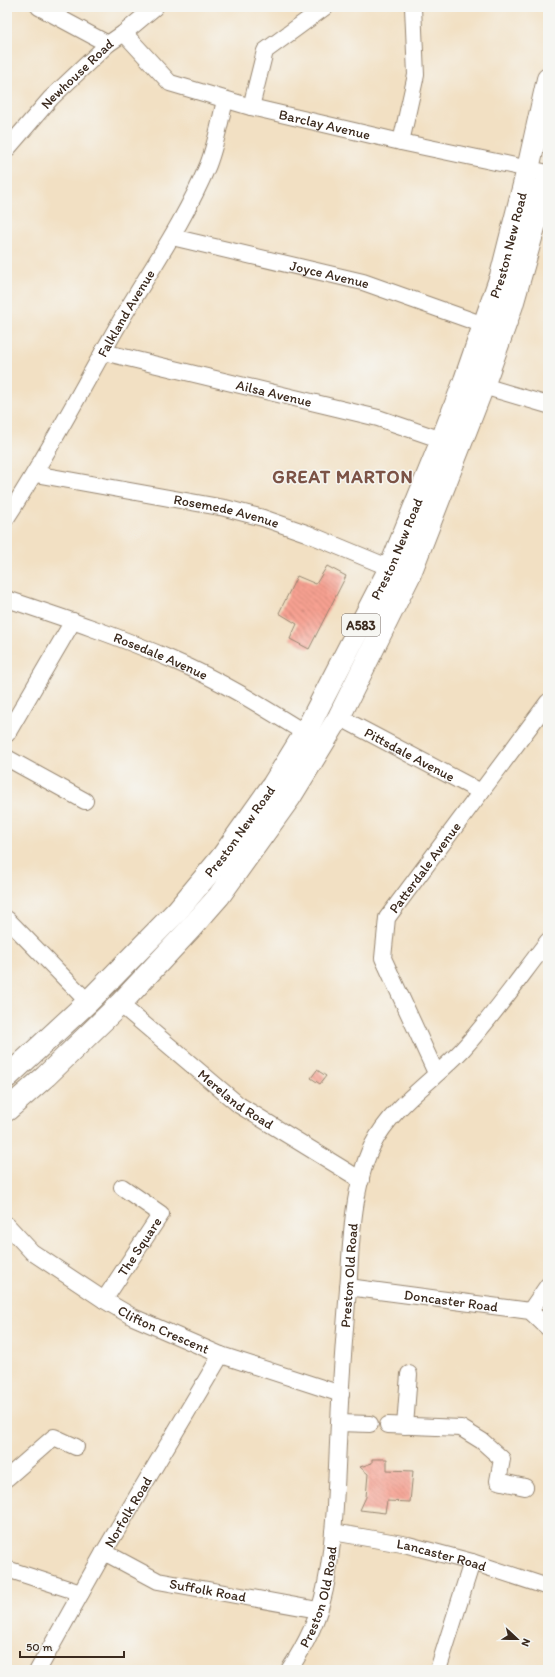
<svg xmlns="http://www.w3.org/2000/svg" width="555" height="1677" font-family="Itim,sans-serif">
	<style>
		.building { fill: url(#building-back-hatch) }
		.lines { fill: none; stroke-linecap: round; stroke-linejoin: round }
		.minor-casing { stroke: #968570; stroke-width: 18 }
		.highway-casing { stroke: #968570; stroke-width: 24 }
		.minor { stroke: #fff; stroke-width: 16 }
		.highway { stroke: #fff; stroke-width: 22 }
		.labels { text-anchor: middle; stroke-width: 3; stroke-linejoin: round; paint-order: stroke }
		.shield { fill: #f6f6f2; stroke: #73675e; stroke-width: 1 }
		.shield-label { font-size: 13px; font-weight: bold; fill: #3b2a1e }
		.street-label { font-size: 14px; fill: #3b2a1e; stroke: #f6f6f2 }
		.district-label { font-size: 18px; font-weight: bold; letter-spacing: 1px; fill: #7c5346; stroke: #f6f6f2 }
	</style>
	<defs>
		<pattern id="building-back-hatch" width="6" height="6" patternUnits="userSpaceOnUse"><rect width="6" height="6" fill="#f6a091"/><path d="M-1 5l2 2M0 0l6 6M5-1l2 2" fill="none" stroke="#c88376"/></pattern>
	</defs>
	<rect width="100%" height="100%" fill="#f6f6f2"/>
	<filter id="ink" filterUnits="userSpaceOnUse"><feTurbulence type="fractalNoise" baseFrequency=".025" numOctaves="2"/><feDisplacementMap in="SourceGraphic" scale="8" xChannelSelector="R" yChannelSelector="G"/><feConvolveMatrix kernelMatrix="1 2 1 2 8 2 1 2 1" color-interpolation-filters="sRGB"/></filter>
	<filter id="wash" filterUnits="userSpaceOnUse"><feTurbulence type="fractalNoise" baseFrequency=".012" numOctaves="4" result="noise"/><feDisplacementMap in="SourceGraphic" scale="16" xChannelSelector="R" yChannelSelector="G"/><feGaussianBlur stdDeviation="0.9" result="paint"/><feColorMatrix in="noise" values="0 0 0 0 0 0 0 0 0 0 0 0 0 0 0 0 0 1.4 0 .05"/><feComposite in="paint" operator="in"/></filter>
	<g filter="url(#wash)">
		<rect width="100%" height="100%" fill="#f2e0c3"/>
		<g id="blocks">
			<g class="building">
				<polygon points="327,566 346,576 309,649 290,639 297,624 279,613 297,576 316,584"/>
				<polygon points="317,1070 326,1076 320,1084 311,1078"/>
				<polygon points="372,1459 387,1459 387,1470 413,1471 410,1502 387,1501 385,1513 360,1510 366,1497 368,1474 360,1467 372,1463"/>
			</g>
		</g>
	</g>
	<g filter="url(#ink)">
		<use href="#blocks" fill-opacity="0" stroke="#968570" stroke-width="1"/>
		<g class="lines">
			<defs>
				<g id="minor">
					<polyline points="39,7 108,44"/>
					<path id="s1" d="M 124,33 L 170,83 L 251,107 L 401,142 L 548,173"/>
					<polyline points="251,107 265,51 325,7"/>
					<polyline points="401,142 416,75 413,7"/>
					<path id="s2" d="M 7,149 L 51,98 L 108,44 L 124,33 L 155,7"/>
					<path id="s3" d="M 172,237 L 363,282 L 484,325"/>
					<path id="s4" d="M 103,352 L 378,418 L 442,440"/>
					<polyline points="473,383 548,405"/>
					<path id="s5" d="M 35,474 L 225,508 L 263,518 L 306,533 L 400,572"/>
					<path id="s6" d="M 7,517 C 50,452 85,382 124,315 C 153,266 186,218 208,165 C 216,144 220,122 225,100"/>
					<path id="s7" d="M 7,599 C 64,618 121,637 175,661 C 220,680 263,707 305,733"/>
					<path id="s8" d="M 339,717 L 481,792"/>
					<polyline points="7,734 73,621"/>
					<polyline points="7,758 85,801"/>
					<polyline points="7,919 88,1002"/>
					<path id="s9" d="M 120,1004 L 239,1105 L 361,1180"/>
					<path id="s10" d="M 436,1073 L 383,958 L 387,918 L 548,702"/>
					<path id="s11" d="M 7,1225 L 32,1252 L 104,1300 L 133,1317 L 221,1355 L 341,1394"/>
					<path id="s12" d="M 348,1287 L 530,1311 L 548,1328"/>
					<path id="s13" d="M 104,1300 L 161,1214 L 122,1187"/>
					<polyline points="530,1311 548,1285"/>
					<polyline points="339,1423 370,1424"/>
					<polyline points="388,1425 461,1428 482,1441 502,1459 498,1481 525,1487"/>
					<polyline points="405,1426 409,1374"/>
					<polyline points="7,1478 54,1437 76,1447"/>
					<path id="s14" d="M 333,1532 L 408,1545 L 472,1562 L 548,1587"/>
					<path id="s15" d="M 104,1552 L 158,1581 L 318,1610"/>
					<polyline points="7,1569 81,1593"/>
					<path id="s16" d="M 38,1670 L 104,1552 L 221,1355"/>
					<path id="s17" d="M 289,1670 C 305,1646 319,1617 325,1589 C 336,1535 336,1478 339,1423 C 341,1375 345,1326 349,1277 C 351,1237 354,1183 372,1146 C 392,1106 433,1081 463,1049 C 494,1015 520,977 548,941"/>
					<polyline points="438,1670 472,1562"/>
				</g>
				<g id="highway">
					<path id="s18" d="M 7,1077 L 88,1002 L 177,911 L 222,857 L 273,785 L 305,733 L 390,568 L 442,440 L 465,380 L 501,276 L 528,169 L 548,79"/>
					<polyline points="7,1110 46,1076 120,1004 190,929 219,896 290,797 339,717 409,576 483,386 512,305 548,178"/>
				</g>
			</defs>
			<use href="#minor" class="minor-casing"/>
			<use href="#highway" class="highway-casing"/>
			<use href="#minor" class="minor"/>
			<use href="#highway" class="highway"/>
		</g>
	</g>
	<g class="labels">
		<rect class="shield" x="342" y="614" width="38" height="22" rx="3"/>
		<g class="shield-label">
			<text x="361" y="630">A583</text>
		</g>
		<g class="street-label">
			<text dy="5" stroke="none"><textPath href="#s2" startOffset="103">Newhouse Road</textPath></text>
			<text dy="5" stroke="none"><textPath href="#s1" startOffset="228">Barclay Avenue</textPath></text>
			<text dy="5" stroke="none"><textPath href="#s18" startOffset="987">Preston New Road</textPath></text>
			<text dy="5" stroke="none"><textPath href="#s3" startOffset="162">Joyce Avenue</textPath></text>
			<text dy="5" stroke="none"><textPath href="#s6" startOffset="236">Falkland Avenue</textPath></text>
			<text dy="5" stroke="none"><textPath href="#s4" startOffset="176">Ailsa Avenue</textPath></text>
			<text dy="5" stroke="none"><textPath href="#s5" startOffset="195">Rosemede Avenue</textPath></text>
			<text dy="5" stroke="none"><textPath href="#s18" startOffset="663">Preston New Road</textPath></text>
			<text dy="5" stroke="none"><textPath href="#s7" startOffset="164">Rosedale Avenue</textPath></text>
			<text dy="5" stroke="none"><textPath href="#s8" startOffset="80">Pittsdale Avenue</textPath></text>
			<text dy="5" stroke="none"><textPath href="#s18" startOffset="339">Preston New Road</textPath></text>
			<text dy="5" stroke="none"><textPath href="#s10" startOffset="230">Patterdale Avenue</textPath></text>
			<text dy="5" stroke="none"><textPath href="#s9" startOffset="150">Mereland Road</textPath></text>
			<text dy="5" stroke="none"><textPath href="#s13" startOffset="64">The Square</textPath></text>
			<text dy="5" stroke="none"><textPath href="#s17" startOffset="404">Preston Old Road</textPath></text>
			<text dy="5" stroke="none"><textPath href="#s12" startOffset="104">Doncaster Road</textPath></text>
			<text dy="5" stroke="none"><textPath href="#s11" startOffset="190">Clifton Crescent</textPath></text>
			<text dy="5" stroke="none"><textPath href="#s16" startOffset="182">Norfolk Road</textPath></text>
			<text dy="5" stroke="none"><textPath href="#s14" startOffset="111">Lancaster Road</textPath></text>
			<text dy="5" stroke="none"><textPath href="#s15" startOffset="112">Suffolk Road</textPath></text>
			<text dy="5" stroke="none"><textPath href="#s17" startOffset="80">Preston Old Road</textPath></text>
		</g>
		<g class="district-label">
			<text x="343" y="483">GREAT MARTON</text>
		</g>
	</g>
	<rect width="555" height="1677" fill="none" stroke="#f6f6f2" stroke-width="24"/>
	<g transform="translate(517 1639) rotate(112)" stroke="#f6f6f2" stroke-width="3" paint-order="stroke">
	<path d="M0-3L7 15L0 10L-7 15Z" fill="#3b2a1e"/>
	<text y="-6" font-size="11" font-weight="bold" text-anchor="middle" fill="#3b2a1e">N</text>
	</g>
	<path d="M20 1651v6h104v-6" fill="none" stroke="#3b2a1e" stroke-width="2"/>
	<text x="26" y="1651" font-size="12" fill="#3b2a1e" stroke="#f6f6f2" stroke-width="3" paint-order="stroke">50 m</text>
</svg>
